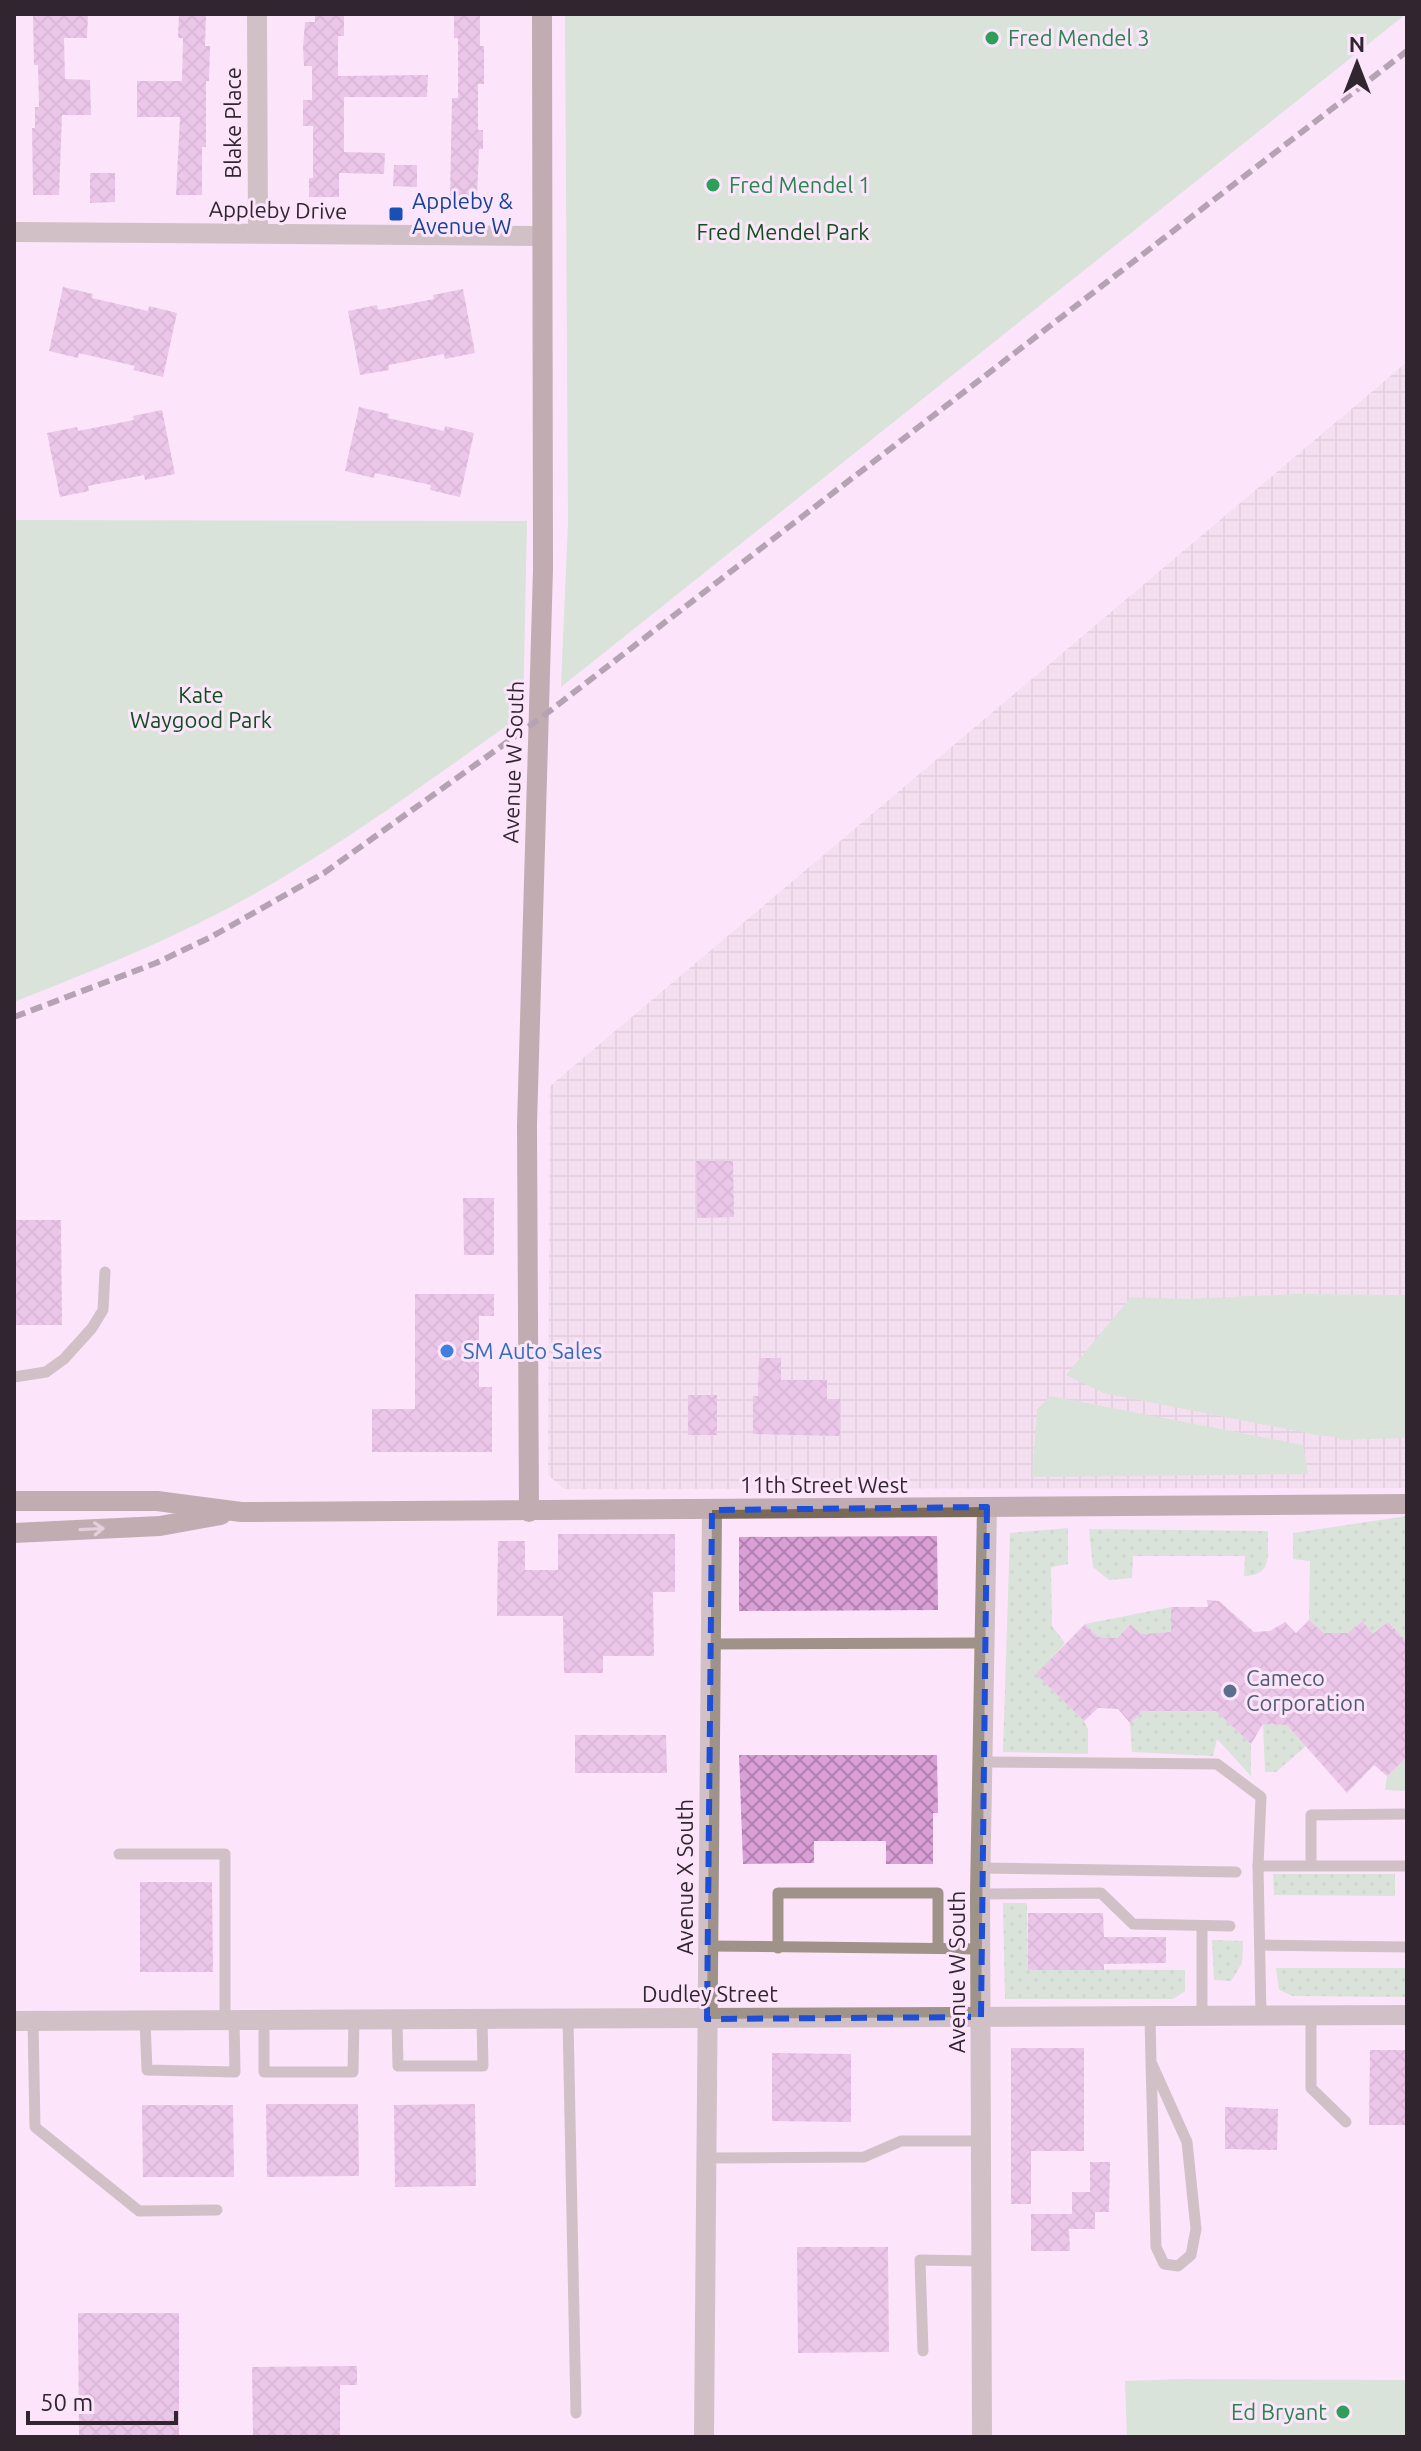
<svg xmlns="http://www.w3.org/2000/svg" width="1421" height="2451" font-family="Ubuntu,sans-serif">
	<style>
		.industrial { fill: url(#industrial-grid) }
		.grass { fill: url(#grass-dots) }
		.green { fill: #afe0b2 }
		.building { fill: url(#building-cross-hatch) }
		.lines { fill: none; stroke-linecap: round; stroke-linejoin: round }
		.lane { stroke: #9f9389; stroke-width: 11 }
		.street { stroke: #9f9389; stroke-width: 20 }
		.secondary { stroke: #7a6959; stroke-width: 20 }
		.rail { stroke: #615360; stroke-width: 6; stroke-dasharray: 12 6; stroke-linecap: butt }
		.oneway { stroke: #c8b3ba }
		.marked { fill: none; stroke: #1d4ed8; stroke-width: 6; stroke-dasharray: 16 10; stroke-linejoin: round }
		.leisure-dot { fill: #2e9e5b; stroke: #fce5fa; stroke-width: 3 }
		.transit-dot { fill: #1a4fb4; stroke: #fce5fa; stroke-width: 3 }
		.shop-dot { fill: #3f7fe0; stroke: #fce5fa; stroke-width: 3 }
		.service-dot { fill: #5c6f8a; stroke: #fce5fa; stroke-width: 3 }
		.labels { text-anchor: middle; stroke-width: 6; stroke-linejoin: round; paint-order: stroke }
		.leisure-label { font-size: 22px; fill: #27864d; stroke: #fce5fa; text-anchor: start }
		.street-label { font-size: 22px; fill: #312630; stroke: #fce5fa }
		.transit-label { font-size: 22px; fill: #164399; stroke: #fce5fa; text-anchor: start }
		.park-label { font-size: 22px; fill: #0d501c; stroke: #fce5fa }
		.shop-label { font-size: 22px; fill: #366cbe; stroke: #fce5fa; text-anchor: start }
		.service-label { font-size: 22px; fill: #4e5e75; stroke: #fce5fa; text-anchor: start }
	</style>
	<defs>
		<pattern id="industrial-grid" width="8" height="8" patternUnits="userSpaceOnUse" patternTransform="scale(2)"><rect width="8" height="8" fill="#ecd8e7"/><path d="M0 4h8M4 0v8" fill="none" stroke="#cbb9c6"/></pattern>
		<pattern id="grass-dots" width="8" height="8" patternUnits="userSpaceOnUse" patternTransform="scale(2)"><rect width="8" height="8" fill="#afe0b2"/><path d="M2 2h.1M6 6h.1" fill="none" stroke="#97c099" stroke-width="1.8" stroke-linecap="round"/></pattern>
		<pattern id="building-cross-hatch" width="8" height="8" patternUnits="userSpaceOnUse" patternTransform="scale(2)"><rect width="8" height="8" fill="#da9fd6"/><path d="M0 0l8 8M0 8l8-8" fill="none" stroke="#b181ae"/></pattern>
	</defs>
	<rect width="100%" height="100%" fill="#fce5fa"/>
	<polygon class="industrial" points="1407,362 1407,1488 564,1489 548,1475 550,1086"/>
	<g class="grass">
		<polygon points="1407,1516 1407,1642 1388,1622 1373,1634 1362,1621 1348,1633 1324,1633 1309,1620 1310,1561 1293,1559 1293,1533"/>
		<polygon points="1068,1528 1068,1564 1051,1567 1052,1626 1065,1643 1037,1674 1084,1721 1088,1729 1088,1754 1003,1752 1010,1533"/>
		<path d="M 1089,1529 L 1268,1531 C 1267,1553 1274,1576 1244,1576 L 1245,1556 L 1133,1556 L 1132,1578 L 1109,1580 L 1093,1567 Z"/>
		<polygon points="1171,1607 1171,1632 1141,1634 1131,1624 1117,1638 1098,1637 1085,1624"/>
		<polygon points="1142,1711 1216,1711 1251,1744 1251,1776 1217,1739 1213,1756 1132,1752 1130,1723"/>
		<polygon points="1263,1724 1287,1725 1306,1746 1276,1772 1265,1772"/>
		<polygon points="1273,1874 1395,1874 1395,1896 1274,1895"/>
		<polygon points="1003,1903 1027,1903 1028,1969 1185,1970 1185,1991 1173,1999 1005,1999"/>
		<polygon points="1212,1940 1243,1941 1242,1963 1231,1981 1214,1980"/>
		<polygon points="1276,1968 1407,1968 1407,1997 1293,1996 1279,1990"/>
	</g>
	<g class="green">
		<polygon points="565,14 1406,14 561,687 568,522"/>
		<path d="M 14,520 L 527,521 L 523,714 C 443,771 364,829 280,879 C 196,930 105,966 14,1002 Z"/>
		<polygon points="1295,1294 1407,1295 1407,1438 1340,1440 1336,1437 1317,1435 1103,1393 1066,1375 1131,1297 1187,1299"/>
		<polygon points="1051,1396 1303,1445 1308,1474 1032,1477 1037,1409"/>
		<polygon points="1407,1757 1407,1791 1385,1790 1387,1776"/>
		<polygon points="1182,2379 1407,2380 1407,2437 1127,2437 1125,2381"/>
	</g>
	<g class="building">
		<polygon points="33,14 88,14 87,38 64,38 65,79 90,80 91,115 62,115 59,195 33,195 32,128 35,128 35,107 39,107 38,65 34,65"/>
		<polygon points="179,14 206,14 205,46 210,46 209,81 206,81 206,147 202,147 202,195 176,195 180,117 137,117 137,81 182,81 183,38 178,38"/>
		<polygon points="315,14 344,14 344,36 338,36 338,76 428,75 427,97 344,97 344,152 385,153 384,174 339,173 339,197 309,197 309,178 313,178 313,126 303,126 303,100 312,100 312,66 304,66 303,47 305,22 315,22"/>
		<polygon points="454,14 480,14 480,46 484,46 484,84 478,84 478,130 483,130 483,149 479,149 477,196 450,197 452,98 458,98 458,38 454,38"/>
		<polygon points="394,165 417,165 417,187 393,186"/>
		<polygon points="90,173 115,173 115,202 90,203"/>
		<polygon points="63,287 93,294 92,298 148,311 149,306 177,313 163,377 133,370 135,366 79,353 78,358 49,351"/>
		<polygon points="463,289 475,353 445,359 444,354 389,365 389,370 360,375 348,311 377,305 378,310 434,299 433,295"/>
		<polygon points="359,407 389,414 388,418 444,431 445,426 474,433 460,497 430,490 431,485 375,473 374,478 345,471"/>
		<polygon points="162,410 175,474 145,480 144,475 88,486 89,491 60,497 47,433 77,427 78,431 134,420 133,416"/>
		<polygon points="696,1161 733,1161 734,1217 697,1218"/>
		<polygon points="463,1198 494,1198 494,1255 464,1255"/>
		<polygon points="14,1220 61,1220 62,1325 14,1325"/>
		<polygon points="415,1294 494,1294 494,1316 479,1316 479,1387 492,1387 492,1452 372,1452 372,1409 415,1409"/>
		<polygon points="759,1358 781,1358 781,1380 827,1380 827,1399 840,1399 840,1436 753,1434 753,1396 758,1396"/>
		<rect x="688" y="1395" width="29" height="40"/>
		<polygon points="558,1534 675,1534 675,1592 653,1592 654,1656 603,1656 603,1673 564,1673 563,1616 497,1616 498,1541 525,1541 525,1570 558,1570"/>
		<polygon points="937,1536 938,1610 739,1611 739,1537"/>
		<polygon points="1207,1600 1219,1601 1254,1632 1270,1631 1285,1622 1296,1633 1309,1620 1324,1633 1348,1633 1362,1621 1373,1634 1388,1622 1407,1642 1407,1757 1387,1776 1374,1765 1347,1793 1287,1725 1263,1724 1251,1744 1216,1711 1142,1711 1130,1723 1118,1709 1098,1708 1084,1721 1036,1674 1085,1624 1098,1637 1117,1638 1131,1624 1141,1634 1171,1632 1171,1607 1208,1607"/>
		<polygon points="575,1735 666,1735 667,1773 575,1773"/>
		<polygon points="739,1755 937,1755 938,1813 933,1813 933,1864 886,1864 886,1841 814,1841 814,1863 743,1864"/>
		<polygon points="140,1882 212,1882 213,1972 140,1972"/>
		<polygon points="1028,1913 1103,1913 1104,1937 1166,1937 1166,1963 1104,1964 1104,1970 1028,1970"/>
		<polygon points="1011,2048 1084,2048 1084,2151 1031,2151 1031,2204 1011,2204"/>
		<polygon points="1370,2050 1407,2050 1407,2125 1369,2125"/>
		<polygon points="772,2053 851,2054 851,2122 772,2121"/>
		<polygon points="266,2104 358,2104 359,2176 267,2177"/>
		<polygon points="475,2104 476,2186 395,2187 394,2105"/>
		<polygon points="142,2105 233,2105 234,2177 143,2177"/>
		<polygon points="1225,2107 1278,2109 1277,2150 1225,2149"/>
		<polygon points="1090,2162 1110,2162 1109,2212 1095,2212 1095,2229 1069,2229 1070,2251 1031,2251 1031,2214 1072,2214 1072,2192 1090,2192"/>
		<polygon points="797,2247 888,2247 889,2352 798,2353"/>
		<polygon points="78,2313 179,2313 179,2437 79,2437"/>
		<polygon points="357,2366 357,2385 340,2385 340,2437 253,2437 252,2367"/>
	</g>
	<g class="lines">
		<g class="lane">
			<polyline points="14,1377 46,1372 64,1359 92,1328 103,1310 105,1272"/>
			<polyline points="711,1644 986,1643"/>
			<polyline points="984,1762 1217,1764 1261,1797 1258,1866"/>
			<polyline points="119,1854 225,1854 225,2020"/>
			<polyline points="1311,1865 1311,1815 1407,1814"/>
			<polyline points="981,1868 1236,1872"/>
			<polyline points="980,1894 1101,1893 1133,1924 1230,1926"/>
			<polyline points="1202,1926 1202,2016"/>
			<polyline points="1260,1945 1407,1947"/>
			<polyline points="709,1946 981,1949"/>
			<polyline points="778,1948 778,1893 938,1893 938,1948"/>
			<polyline points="1150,2016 1151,2062 1156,2247 1164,2264 1178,2266 1191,2255 1196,2229 1187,2142 1151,2062"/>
			<polyline points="1261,2016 1258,1866 1407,1866"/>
			<polyline points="1311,2016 1311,2088 1346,2122"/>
			<polyline points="568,2019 576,2413"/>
			<polyline points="397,2020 398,2066 483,2066 482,2019"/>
			<polyline points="33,2021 35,2127 139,2211 217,2210"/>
			<polyline points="145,2021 147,2070 235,2072 234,2020"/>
			<polyline points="264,2021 264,2072 353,2072 354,2020"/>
			<polyline points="706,2158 864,2157 901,2141 981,2141"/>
			<polyline points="923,2351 920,2260 982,2261"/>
		</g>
		<g class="street">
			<polyline points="257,14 258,233"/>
			<polyline points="14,232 542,236"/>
			<polyline points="14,2021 1407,2015"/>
			<polyline points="704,2437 712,1510"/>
			<polyline points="982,2437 980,1894 987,1507"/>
		</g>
		<g class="secondary">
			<polyline points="14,1501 157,1501 241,1512 1407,1504"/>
			<polyline points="529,1512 527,1125 543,569 542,14"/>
			<polyline points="14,1533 160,1526 221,1515"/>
		</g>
		<polyline class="rail" points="14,1017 156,963 211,937 324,873 538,720 1407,51"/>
	</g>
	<defs><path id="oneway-shaft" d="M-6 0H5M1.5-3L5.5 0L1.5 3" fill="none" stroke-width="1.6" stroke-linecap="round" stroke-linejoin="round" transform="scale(2)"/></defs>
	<use class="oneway" href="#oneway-shaft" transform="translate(92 1529) rotate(-3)"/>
	<path d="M0 0H1421V2451H0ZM 987,1507 L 981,2017 L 707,2019 L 712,1510 Z" fill="#fce5fa" fill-opacity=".55" fill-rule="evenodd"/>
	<path class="marked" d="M 987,1507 L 981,2017 L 707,2019 L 712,1510 Z"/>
	<g class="leisure-dot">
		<circle cx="992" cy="38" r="8"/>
		<circle cx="713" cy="185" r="8"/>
		<circle cx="1343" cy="2412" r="8"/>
	</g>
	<rect class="transit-dot" x="388" y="206" width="16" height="16" rx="4"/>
	<circle class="shop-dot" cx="447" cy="1351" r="8"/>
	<circle class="service-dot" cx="1230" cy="1691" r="8"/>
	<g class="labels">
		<g class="leisure-label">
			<text x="1008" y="46">Fred Mendel 3</text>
			<text x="729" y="193">Fred Mendel 1</text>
			<text x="1327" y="2420" text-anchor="end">Ed Bryant</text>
		</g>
		<g class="street-label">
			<text transform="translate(233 123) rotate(-90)" y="8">Blake Place</text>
			<text transform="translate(278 210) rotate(1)" y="8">Appleby Drive</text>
			<text transform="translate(513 762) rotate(-88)" y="8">Avenue W South</text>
			<text x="824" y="1493">11th Street West</text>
			<text transform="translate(685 1877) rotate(-90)" y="8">Avenue X South</text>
			<text transform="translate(957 1972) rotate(-90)" y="8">Avenue W South</text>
			<text x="710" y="2002">Dudley Street</text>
		</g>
		<g class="transit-label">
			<text x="412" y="209">Appleby &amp;<tspan x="412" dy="25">Avenue W</tspan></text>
		</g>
		<g class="park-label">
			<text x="783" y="240">Fred Mendel Park</text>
			<text x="201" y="703">Kate<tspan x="201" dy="25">Waygood Park</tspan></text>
		</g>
		<g class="shop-label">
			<text x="463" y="1359">SM Auto Sales</text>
		</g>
		<g class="service-label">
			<text x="1246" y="1686">Cameco<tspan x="1246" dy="25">Corporation</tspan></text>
		</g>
	</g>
	<rect width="1421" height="2451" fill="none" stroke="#312630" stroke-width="32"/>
	<g transform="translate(1357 64)" stroke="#fce5fa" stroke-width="6" paint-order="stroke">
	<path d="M0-6L14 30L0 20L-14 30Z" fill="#312630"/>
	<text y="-12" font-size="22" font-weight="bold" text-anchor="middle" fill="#312630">N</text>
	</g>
	<path d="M28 2411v12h148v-12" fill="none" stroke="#312630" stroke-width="4"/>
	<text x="40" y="2411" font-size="24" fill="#312630" stroke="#fce5fa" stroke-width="6" paint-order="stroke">50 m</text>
</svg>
